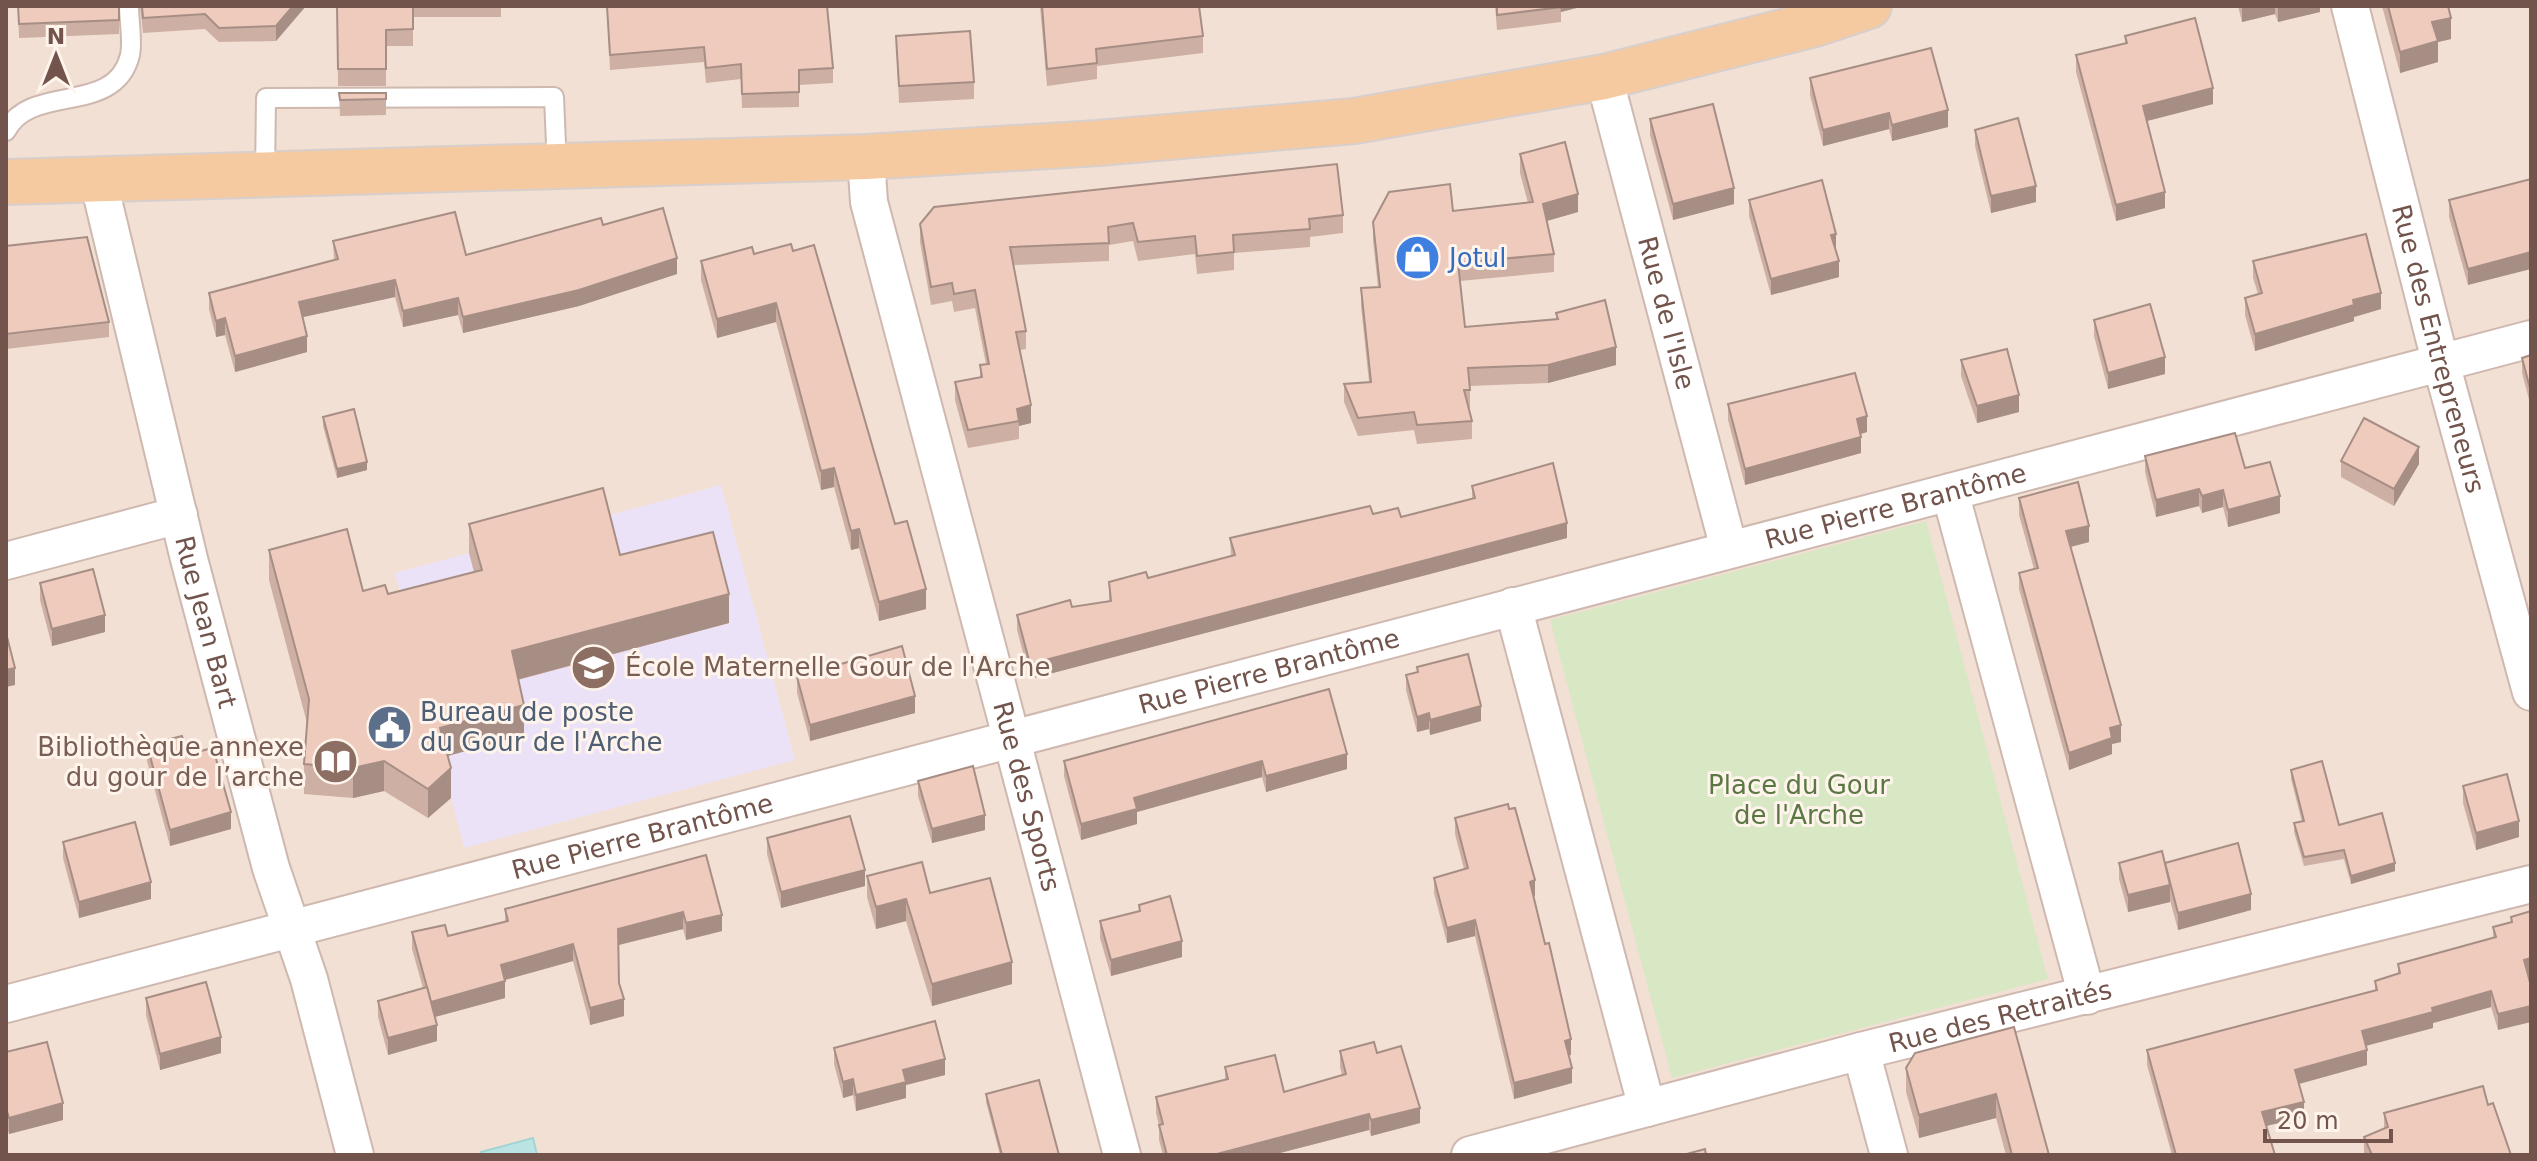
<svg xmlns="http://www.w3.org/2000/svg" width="2537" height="1161" font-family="'DejaVu Sans',sans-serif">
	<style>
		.residential { fill: #f2e0d4 }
		.education { fill: #ece2f7 }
		.green { fill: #d8e7c4 }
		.water { fill: #bbe3e3; stroke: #a1d4d4; stroke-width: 2 }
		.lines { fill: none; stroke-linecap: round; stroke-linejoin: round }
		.lane-casing { stroke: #ceb8af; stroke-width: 22 }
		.street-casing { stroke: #ceb8af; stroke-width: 40 }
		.primary-casing { stroke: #d8cfcd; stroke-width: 48 }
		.lane { stroke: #fff; stroke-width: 18 }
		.street { stroke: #fff; stroke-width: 36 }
		.primary { stroke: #f6caa1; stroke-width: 44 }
		.wall { fill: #ceafa3 }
		.shaded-wall { fill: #a78e85 }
		.building { fill: #efcbbe; stroke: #a78e85; stroke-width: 2 }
		.labels { text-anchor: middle; stroke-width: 6; stroke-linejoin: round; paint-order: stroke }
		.shop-label { font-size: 26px; fill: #366cbe; stroke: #fef4eb; text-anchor: start }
		.street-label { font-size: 26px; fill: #72544c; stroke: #fef4eb }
		.education-label { font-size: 26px; fill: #785e54; stroke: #fef4eb; text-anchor: start }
		.service-label { font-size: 26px; fill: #4e5e75; stroke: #fef4eb; text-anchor: start }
		.park-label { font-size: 26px; fill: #5b7844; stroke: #fef4eb }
	</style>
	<rect width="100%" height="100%" fill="#fbefe5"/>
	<rect class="residential" x="6" y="6" width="2525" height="1149"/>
	<polygon class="education" points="721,485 795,760 464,848 395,573"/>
	<polygon class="green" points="1926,521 2048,979 1672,1078 1550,620"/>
	<polygon class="water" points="533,1138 537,1155 482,1155 481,1152"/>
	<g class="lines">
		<defs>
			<g id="lane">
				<path d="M 6,131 C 31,82 115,117 130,55 C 133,41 129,21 129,6"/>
				<polyline points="265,174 266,98 554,97 557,168"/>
			</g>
			<g id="street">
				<path id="s1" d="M 2350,6 L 2435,341 L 2531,692"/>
				<path id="s2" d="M 1604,77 L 1729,549"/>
				<path id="s3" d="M 866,157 L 869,202 L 1122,1155"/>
				<path id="s4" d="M 98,179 L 189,559 L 271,868 L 309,979 L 355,1155"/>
				<polyline points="1950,492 2087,996"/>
				<polyline points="6,561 179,515"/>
				<polyline points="1513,606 1647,1108"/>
				<path id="s5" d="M 6,1004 L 2531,339"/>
				<polyline points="1861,1051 1889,1155"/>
				<path id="s6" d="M 1470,1155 L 1861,1051 L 2531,884"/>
			</g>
			<polyline id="primary" points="6,182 866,157 1098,143 1354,121 1604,77 1815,24 1869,6"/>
		</defs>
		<use href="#lane" class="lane-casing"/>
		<use href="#street" class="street-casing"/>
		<use href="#primary" class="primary-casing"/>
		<use href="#lane" class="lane"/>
		<use href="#street" class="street"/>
		<use href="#primary" class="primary"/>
	</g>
	<g class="wall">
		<polygon points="18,6 119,6 119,34 19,38"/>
		<polygon points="140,6 306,6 276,41 219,42 205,29 143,33"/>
		<polygon points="337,6 501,6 501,17 413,17 413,46 386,46 386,86 338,86"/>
		<polygon points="607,6 833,68 833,83 799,85 799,107 742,108 741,79 706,83 704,62 610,70"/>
		<polygon points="1040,6 1199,6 1203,36 1203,53 1097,66 1097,79 1047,86"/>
		<polygon points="1495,6 1584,6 1561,12 1561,22 1497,30"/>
		<polygon points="2238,6 2320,6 2320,12 2278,22 2275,14 2242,22"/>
		<polygon points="2382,6 2448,6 2451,39 2438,42 2438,62 2400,73"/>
		<polygon points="896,36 974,82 974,99 899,103"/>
		<polygon points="2125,36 2213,104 2147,121 2165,208 2116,221 2076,72 2076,55 2125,43"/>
		<polygon points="1810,78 1948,127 1892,141 1889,129 1823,146 1810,95"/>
		<polygon points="339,93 386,93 386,115 340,116"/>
		<polygon points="1650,119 1734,204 1673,220 1650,135"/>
		<polygon points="1975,130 2036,202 1991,213 1975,146"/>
		<polygon points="1520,154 1578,212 1547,221 1554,254 1554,272 1460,281 1465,327 1556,319 1556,313 1616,365 1548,383 1470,386 1470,408 1468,408 1472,421 1472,439 1417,444 1414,430 1358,436 1344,402 1344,384 1369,382 1361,306 1361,288 1378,287 1373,240 1373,222 1528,203 1520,173"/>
		<polygon points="2531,179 2468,285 2449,217 2449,200"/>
		<polygon points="1749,200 1836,249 1839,277 1771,295 1749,216"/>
		<polygon points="1343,215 1343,233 1310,237 1310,247 1234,253 1234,270 1197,274 1195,254 1138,261 1133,241 1109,245 1109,261 1013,265 1026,331 1026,349 1020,350 1031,423 1019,426 1019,439 968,448 955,400 955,382 980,377 980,365 986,364 975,308 954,312 952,301 931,305 920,242 920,224"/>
		<polygon points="603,225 677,274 579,306 463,333 458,315 403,327 395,297 302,317 307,352 235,372 225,335 216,337 209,309 209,293 334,260 333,241 466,255"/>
		<polygon points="6,246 109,322 109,337 6,349"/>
		<polygon points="754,254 895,524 926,609 879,621 859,548 851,550 834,487 821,490 776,322 717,338 701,280 701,261"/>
		<polygon points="2253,261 2381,309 2354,317 2354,321 2255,351 2245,315 2245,298 2258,294 2253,278"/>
		<polygon points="2094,320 2165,374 2108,389 2094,336"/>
		<polygon points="2531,355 2531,407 2522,373 2522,358"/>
		<polygon points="1961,360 2019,412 1977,423 1961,376"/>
		<polygon points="1728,404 1867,432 1861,434 1861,453 1745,485 1728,420"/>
		<polygon points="323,417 367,470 337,478 323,426"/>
		<polygon points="2145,456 2245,468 2280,513 2228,527 2223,507 2202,513 2199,506 2156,517 2145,472"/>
		<polygon points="2341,461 2419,464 2394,506 2341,477"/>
		<polygon points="1472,486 1567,538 1030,679 1017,630 1017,615 1109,601 1109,582 1148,578 1231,556 1230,538 1373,514 1401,517 1472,499"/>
		<polygon points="2019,498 2089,542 2071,547 2121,742 2112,744 2112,754 2069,770 2019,589 2019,573 2034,569 2019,515"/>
		<polygon points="469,524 620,555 729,623 518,680 524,735 448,756 451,798 428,818 384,791 353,798 304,794 304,764 307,723 269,580 269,550 363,591 388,594 474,572 469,553"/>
		<polygon points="40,583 105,632 52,646 40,600"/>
		<polygon points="1417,667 1481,721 1430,735 1429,729 1417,732 1406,690 1406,675 1417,672"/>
		<polygon points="797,677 915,713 810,741 797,693"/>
		<polygon points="1329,689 1347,769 1266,792 1262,777 1137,812 1137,824 1081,840 1064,776 1064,761"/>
		<polygon points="147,745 188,754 231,829 170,846 147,761"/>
		<polygon points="2291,770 2339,825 2395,871 2351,884 2344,859 2304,866 2294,832 2294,823 2302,822 2291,779"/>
		<polygon points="918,781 985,830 932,843 918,796"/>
		<polygon points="2463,786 2519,837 2476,850 2463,803"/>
		<polygon points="1455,818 1535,896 1533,897 1571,1055 1569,1055 1572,1083 1514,1099 1475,936 1447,943 1434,893 1434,878 1464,869 1455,834"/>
		<polygon points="767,838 865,886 781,908 767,854"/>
		<polygon points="63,842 151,899 79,918 63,858"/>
		<polygon points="706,855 722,931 686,940 683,929 619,945 619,983 624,1016 590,1025 573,961 505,980 505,998 435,1017 437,1041 388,1055 378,1017 378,1001 423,988 412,949 412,932 448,936 505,922 505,909"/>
		<polygon points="2119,863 2165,865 2251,910 2178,930 2170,900 2170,902 2128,912 2119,879"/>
		<polygon points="867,876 930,893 1012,984 932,1006 906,921 876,929 867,897"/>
		<polygon points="1139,905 1182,957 1111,976 1100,938 1100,921 1139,911"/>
		<polygon points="2531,911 2531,973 2528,974 2498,1030 2491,1007 2433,1023 2433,1028 2366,1045 2367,1065 2299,1084 2304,1117 2266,1126 2275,1155 2172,1155 2147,1065 2147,1050 2375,991 2375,981 2398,974 2398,964 2493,938 2493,927 2511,922 2511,917"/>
		<polygon points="146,998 221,1053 160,1070 146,1015"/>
		<polygon points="2014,1027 2049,1155 2006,1155 1996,1118 1919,1138 1906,1092 1906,1068"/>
		<polygon points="834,1048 945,1075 906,1085 906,1098 856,1111 853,1095 843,1098 834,1064"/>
		<polygon points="1340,1051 1377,1053 1420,1123 1371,1136 1369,1130 1272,1155 1163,1155 1159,1140 1159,1125 1156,1113 1156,1097 1225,1080 1225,1067 1284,1092 1342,1075 1340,1067"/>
		<polygon points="6,1052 63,1120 9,1134 6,1125"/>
		<polygon points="986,1094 1059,1155 1000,1155 986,1102"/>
		<polygon points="2488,1105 2511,1155 2365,1155 2364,1152 2364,1137 2384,1128 2384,1113"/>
	</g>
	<g class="shaded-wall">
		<polygon points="293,6 306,6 276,41 276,26"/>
		<polygon points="1560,6 1584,6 1561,12"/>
		<polygon points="2242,6 2275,6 2275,14 2242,22"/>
		<polygon points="2278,6 2320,6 2320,12 2278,22"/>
		<polygon points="2451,18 2451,39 2438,42 2438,62 2400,73 2400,52 2432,22"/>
		<polygon points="2213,88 2213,104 2143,122 2143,106"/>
		<polygon points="1948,110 1948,127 1892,141 1892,125"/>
		<polygon points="1889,113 1889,129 1823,146 1823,130"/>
		<polygon points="2036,186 2036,202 1991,213 1991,196"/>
		<polygon points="1734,188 1734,204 1673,220 1673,204"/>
		<polygon points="2165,192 2165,208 2116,221 2116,205"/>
		<polygon points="1578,194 1578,212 1543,222 1543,204"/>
		<polygon points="1836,234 1836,249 1831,251 1831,235"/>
		<polygon points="2531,252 2531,269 2468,285 2468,269"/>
		<polygon points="677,258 677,274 579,306 463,333 463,317"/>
		<polygon points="1839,261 1839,277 1771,295 1771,279"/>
		<polygon points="395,280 395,297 299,318 299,302"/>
		<polygon points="2381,293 2381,309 2354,317 2354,321 2255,351 2255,334 2353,300"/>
		<polygon points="458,298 458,315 403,327 403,311"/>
		<polygon points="776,303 776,322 717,338 717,319"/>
		<polygon points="225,318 225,335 216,337 216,321"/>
		<polygon points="307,336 307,352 235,372 235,356"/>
		<polygon points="1616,347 1616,365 1548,383 1548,365"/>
		<polygon points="2165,357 2165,374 2108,389 2108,373"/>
		<polygon points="2019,395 2019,412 1977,423 1977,406"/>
		<polygon points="1031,405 1031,423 1019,426 1017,409"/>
		<polygon points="1867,416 1867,432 1857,435 1857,419"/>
		<polygon points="1861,437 1861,453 1745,485 1745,469"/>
		<polygon points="2419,447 2419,464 2394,506 2394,489"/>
		<polygon points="367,462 367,470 337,478 337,469"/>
		<polygon points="834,468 834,487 821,490 821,471"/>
		<polygon points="2199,489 2199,506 2156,517 2156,500"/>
		<polygon points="2223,490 2223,507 2202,513 2202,496"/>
		<polygon points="2280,496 2280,513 2228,527 2228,510"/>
		<polygon points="1567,523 1567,538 1030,679 1030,664"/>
		<polygon points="2089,526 2089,542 2066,548 2066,531"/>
		<polygon points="859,529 859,548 851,550 851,531"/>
		<polygon points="926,589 926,609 879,621 879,602"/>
		<polygon points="729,594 729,623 512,681 512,651"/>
		<polygon points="105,615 105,632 52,646 52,629"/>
		<polygon points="15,668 15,685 6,687 6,670"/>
		<polygon points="915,696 915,713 810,741 810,725"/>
		<polygon points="524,705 524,735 440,758 440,728"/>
		<polygon points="1481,706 1481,721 1430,735 1430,720"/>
		<polygon points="1429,713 1429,729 1417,732 1417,717"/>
		<polygon points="2121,725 2121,742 2112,744 2112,754 2069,770 2069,753 2110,728"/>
		<polygon points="1347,754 1347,769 1266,792 1266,776"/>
		<polygon points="384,761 384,791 353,798 353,768"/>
		<polygon points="1262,761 1262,777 1137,812 1137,824 1081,840 1081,824 1134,798"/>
		<polygon points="451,768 451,798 428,818 428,789"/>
		<polygon points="231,812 231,829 170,846 170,830"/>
		<polygon points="985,815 985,830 932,843 932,829"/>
		<polygon points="2519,821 2519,837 2476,850 2476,833"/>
		<polygon points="2395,863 2395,871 2351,884 2351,876"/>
		<polygon points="865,870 865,886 781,908 781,892"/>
		<polygon points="1535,880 1535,896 1530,898 1530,882"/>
		<polygon points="151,882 151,899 79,918 79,902"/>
		<polygon points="2170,885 2170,902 2128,912 2128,895"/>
		<polygon points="2251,894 2251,910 2178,930 2178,913"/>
		<polygon points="906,899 906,921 876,929 876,907"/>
		<polygon points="683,912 683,929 618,945 618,929"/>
		<polygon points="722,915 722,931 686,940 686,923"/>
		<polygon points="1475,920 1475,936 1447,943 1447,928"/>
		<polygon points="8,932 8,949 6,949 6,933"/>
		<polygon points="1182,941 1182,957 1111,976 1111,960"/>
		<polygon points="573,944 573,961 501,981 501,965"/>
		<polygon points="2531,958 2531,973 2524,975 2524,960"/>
		<polygon points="1012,962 1012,984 932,1006 932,984"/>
		<polygon points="505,981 505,998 431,1018 431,1002"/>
		<polygon points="2491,991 2491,1007 2433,1023 2433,1028 2362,1047 2362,1031 2432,1008"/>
		<polygon points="624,999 624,1016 590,1025 590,1008"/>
		<polygon points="2531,1006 2531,1022 2498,1030 2498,1014"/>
		<polygon points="437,1025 437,1041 388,1055 388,1038"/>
		<polygon points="221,1037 221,1053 160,1070 160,1054"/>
		<polygon points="1571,1039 1571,1055 1565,1057 1565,1041"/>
		<polygon points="2367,1050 2367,1065 2295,1085 2295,1070"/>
		<polygon points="945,1059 945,1075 906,1085 906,1098 856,1111 856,1095 903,1070"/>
		<polygon points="1572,1068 1572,1083 1514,1099 1514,1083"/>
		<polygon points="853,1079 853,1095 843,1098 843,1082"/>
		<polygon points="1996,1094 1996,1118 1919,1138 1919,1115"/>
		<polygon points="2304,1102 2304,1117 2262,1127 2262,1112"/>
		<polygon points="63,1103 63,1120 9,1134 9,1118"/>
		<polygon points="1420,1108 1420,1123 1371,1136 1371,1120"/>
		<polygon points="1369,1114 1369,1130 1272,1155 1213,1155"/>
	</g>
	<g class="building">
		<polygon points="18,6 119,6 119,20 19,24"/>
		<polygon points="142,6 293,6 276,26 219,28 205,14 143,18"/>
		<polygon points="337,6 413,6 413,29 386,30 386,69 338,69"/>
		<polygon points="607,6 827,6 833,68 799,70 799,92 742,94 741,64 706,68 704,47 610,55"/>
		<polygon points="1042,6 1199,6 1203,36 1096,49 1097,63 1047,69"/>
		<polygon points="1497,6 1561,6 1561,7 1497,15"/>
		<polygon points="2388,6 2448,6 2451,18 2432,22 2438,41 2400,52"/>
		<polygon points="2195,18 2213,88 2143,106 2165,192 2116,205 2076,55 2127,43 2125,36"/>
		<polygon points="970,31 974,82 899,86 896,36"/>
		<polygon points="1931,48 1948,110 1892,125 1889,113 1823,130 1810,78"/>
		<polygon points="339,93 386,93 386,99 340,100"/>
		<polygon points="1713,104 1734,188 1673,204 1650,119"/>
		<polygon points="2018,118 2036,186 1991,196 1975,130"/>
		<polygon points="1565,142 1578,194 1543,204 1554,254 1458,263 1465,327 1558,319 1556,313 1605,300 1616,347 1548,365 1468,368 1470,390 1464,390 1472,421 1417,425 1414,412 1358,418 1344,384 1371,382 1361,288 1380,287 1373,222 1389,192 1450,184 1453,211 1533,202 1520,154"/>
		<polygon points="1337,164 1343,215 1309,219 1310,229 1233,235 1234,252 1197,256 1195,236 1138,242 1133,223 1108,227 1109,243 1010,247 1026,331 1016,332 1031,405 1017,409 1019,421 968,430 955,382 982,377 980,365 989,364 975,290 954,294 952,283 931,287 920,224 934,207"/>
		<polygon points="2531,179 2531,252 2468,269 2449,200"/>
		<polygon points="1822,180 1836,234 1831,235 1839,261 1771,279 1749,200"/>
		<polygon points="663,208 677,258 579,290 463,317 458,298 403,311 395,280 299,302 307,336 235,356 225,318 216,321 209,293 338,259 333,241 455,212 466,255 601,218 603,225"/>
		<polygon points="2366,234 2381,293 2353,300 2354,305 2255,334 2245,298 2262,293 2253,261"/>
		<polygon points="87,237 109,322 6,334 6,246"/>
		<polygon points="791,244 793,251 814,245 895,524 907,521 926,589 879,602 859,529 851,531 834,468 821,471 776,303 717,319 701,261 752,247 754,254"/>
		<polygon points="2150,304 2165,357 2108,373 2094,320"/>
		<polygon points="2007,349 2019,395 1977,406 1961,360"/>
		<polygon points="2531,355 2531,392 2522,358"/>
		<polygon points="1855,373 1867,416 1857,419 1861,437 1745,469 1728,404"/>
		<polygon points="354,409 367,462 337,469 323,417"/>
		<polygon points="2364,418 2419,447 2394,489 2341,461"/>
		<polygon points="2235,433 2245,468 2270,462 2280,496 2228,510 2223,490 2202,496 2199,489 2156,500 2145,456"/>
		<polygon points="1553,463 1567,523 1030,664 1017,615 1070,600 1072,607 1111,601 1109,582 1146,572 1148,578 1235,555 1230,538 1370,506 1373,514 1398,508 1401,517 1475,498 1472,486"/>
		<polygon points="2078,482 2089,526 2066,531 2121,725 2110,728 2112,738 2069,753 2019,573 2038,568 2019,498"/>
		<polygon points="603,488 620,555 713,532 729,594 512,651 524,705 440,728 451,768 428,789 384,761 353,768 304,764 309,699 269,550 347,529 363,591 385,585 388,594 482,570 469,524"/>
		<polygon points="93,569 105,615 52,629 40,583"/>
		<polygon points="6,633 15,668 6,670"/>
		<polygon points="902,646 915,696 810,725 797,677"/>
		<polygon points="1468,654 1481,706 1430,720 1429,713 1417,717 1406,675 1418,672 1417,667"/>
		<polygon points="1329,689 1347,754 1266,776 1262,761 1134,798 1137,809 1081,824 1064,761"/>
		<polygon points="182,736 188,754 213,748 231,812 170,830 147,745"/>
		<polygon points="2322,761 2339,825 2382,813 2395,863 2351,876 2344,850 2304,857 2294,823 2304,821 2291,770"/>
		<polygon points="973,766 985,815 932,829 918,781"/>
		<polygon points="2507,774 2519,821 2476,833 2463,786"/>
		<polygon points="1508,804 1509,809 1515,808 1535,880 1530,882 1545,944 1549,943 1571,1039 1565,1041 1572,1068 1514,1083 1475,920 1447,928 1434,878 1468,868 1455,818"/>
		<polygon points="850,816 865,870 781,892 767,838"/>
		<polygon points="135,822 151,882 79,902 63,842"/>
		<polygon points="2238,843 2251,894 2178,913 2165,863"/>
		<polygon points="2162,851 2170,885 2128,895 2119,863"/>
		<polygon points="706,855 722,915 686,923 683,912 618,929 619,983 624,999 590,1008 573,944 501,965 505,981 431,1002 412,932 445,925 448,936 508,921 505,909"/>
		<polygon points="922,862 930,893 990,878 1012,962 932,984 906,899 876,907 867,876"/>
		<polygon points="1170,896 1182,941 1111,960 1100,921 1140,911 1139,905"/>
		<polygon points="2531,911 2531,958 2524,960 2531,986 2531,1006 2498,1014 2491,991 2432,1008 2433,1012 2362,1031 2367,1050 2295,1070 2304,1102 2262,1112 2275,1155 2176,1155 2147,1050 2377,990 2375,981 2400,973 2398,964 2496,937 2493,927 2512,922 2511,917"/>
		<polygon points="206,982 221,1037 160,1054 146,998"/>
		<polygon points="427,987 437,1025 388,1038 378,1001"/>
		<polygon points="935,1021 945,1059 903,1070 906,1082 856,1095 853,1079 843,1082 834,1048"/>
		<polygon points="2014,1027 2049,1155 2012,1155 1996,1094 1919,1115 1906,1068 1915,1053"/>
		<polygon points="47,1042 63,1103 9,1118 6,1108 6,1052"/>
		<polygon points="1374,1042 1377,1053 1401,1046 1420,1108 1371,1120 1369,1114 1213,1155 1167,1155 1159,1125 1163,1124 1156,1097 1228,1079 1225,1067 1275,1055 1284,1092 1346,1074 1340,1051"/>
		<polygon points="1039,1080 1059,1155 1002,1155 986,1094"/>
		<polygon points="2483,1086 2488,1105 2493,1103 2511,1155 2372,1155 2364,1137 2388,1127 2384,1113"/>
		<polygon points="1705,1149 1706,1155 1683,1155"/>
	</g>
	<defs>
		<symbol id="shop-disc" viewBox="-11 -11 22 22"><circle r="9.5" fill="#3f7fe0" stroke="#fef4eb"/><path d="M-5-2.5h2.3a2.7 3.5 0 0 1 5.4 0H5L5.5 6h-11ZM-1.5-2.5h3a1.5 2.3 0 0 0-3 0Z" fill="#fff"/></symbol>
		<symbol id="school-disc" viewBox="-11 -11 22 22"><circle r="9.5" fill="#8d6e63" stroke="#fef4eb"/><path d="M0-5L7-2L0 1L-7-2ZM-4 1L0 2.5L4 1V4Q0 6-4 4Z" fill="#fff"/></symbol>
		<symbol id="civic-disc" viewBox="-11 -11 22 22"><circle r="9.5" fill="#5c6f8a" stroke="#fef4eb"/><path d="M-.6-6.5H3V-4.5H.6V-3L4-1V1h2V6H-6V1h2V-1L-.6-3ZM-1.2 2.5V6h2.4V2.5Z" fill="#fff"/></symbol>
		<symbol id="library-disc" viewBox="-11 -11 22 22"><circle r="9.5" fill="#8d6e63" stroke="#fef4eb"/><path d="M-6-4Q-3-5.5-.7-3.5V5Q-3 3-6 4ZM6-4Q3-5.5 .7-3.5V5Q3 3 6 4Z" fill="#fff"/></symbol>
	</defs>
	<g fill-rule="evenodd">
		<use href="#shop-disc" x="1392" y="232" width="51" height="51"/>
		<use href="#school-disc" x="568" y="642" width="51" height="51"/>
		<use href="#civic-disc" x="364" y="702" width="51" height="51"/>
		<use href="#library-disc" x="310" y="736" width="51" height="51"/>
	</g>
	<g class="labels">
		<g class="shop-label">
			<text x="1449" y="267">Jotul</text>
		</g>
		<g class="street-label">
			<text dy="9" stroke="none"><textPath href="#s2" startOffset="244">Rue de l'Isle</textPath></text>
			<text dy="9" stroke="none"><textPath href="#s1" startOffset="354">Rue des Entrepreneurs</textPath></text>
			<text dy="9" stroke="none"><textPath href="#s5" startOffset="1954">Rue Pierre Brantôme</textPath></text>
			<text dy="9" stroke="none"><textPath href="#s4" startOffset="456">Rue Jean Bart</textPath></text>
			<text dy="9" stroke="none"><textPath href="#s5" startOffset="1306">Rue Pierre Brantôme</textPath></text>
			<text dy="9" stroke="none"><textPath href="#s3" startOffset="660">Rue des Sports</textPath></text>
			<text dy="9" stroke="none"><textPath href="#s5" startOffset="658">Rue Pierre Brantôme</textPath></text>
			<text dy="9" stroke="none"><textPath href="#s6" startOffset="548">Rue des Retraités</textPath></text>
		</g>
		<g class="education-label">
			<text x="625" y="676">École Maternelle Gour de l'Arche</text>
			<text x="304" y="756" text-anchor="end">Bibliothèque annexe<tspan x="304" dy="30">du gour de l’arche</tspan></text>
		</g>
		<g class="service-label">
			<text x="420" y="721">Bureau de poste<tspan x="420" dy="30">du Gour de l'Arche</tspan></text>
		</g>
		<g class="park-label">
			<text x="1799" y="794">Place du Gour<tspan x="1799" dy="30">de l'Arche</tspan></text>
		</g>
	</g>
	<rect width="2537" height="1161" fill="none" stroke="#72544c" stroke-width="16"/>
	<g transform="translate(56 56)" stroke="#fef4eb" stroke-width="6" paint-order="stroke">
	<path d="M0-6L14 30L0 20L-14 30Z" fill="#72544c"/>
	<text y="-12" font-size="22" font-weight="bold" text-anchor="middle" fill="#72544c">N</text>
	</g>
	<path d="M2265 1129v12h126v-12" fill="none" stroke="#72544c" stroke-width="4"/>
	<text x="2277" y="1129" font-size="24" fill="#72544c" stroke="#fef4eb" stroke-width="6" paint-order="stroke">20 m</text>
</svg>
